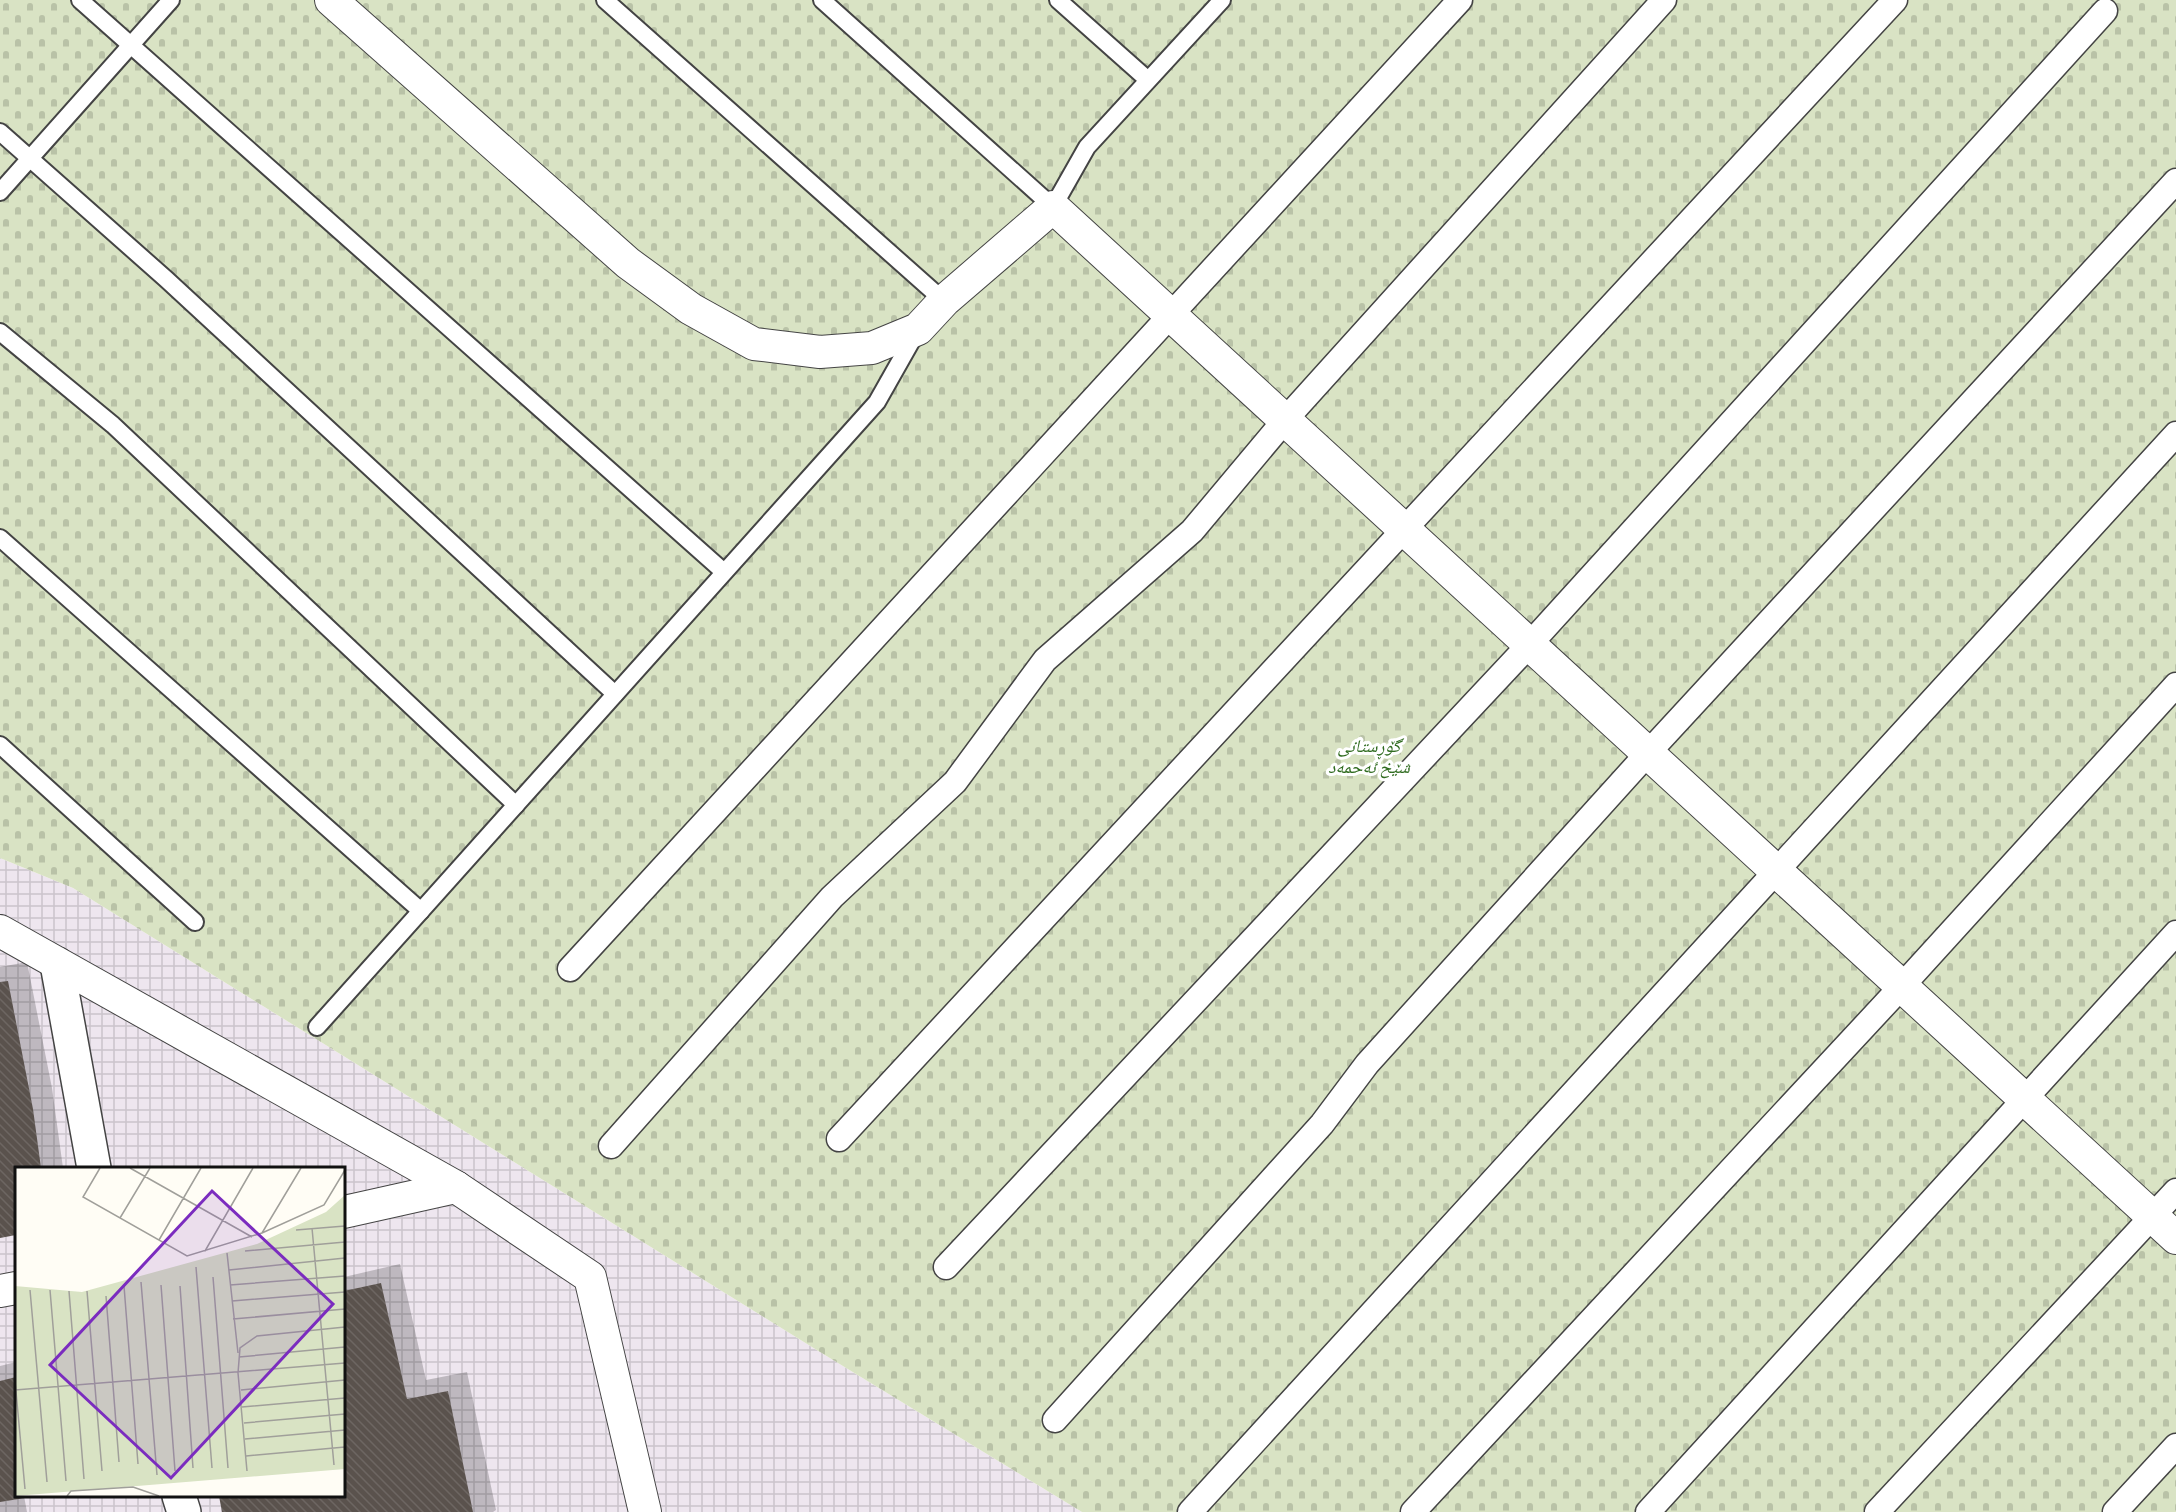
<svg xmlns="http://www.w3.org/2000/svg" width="2176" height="1512" font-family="'Zilla Slab','Noto Naskh Arabic',serif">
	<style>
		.industrial { fill: url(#industrial-grid); fill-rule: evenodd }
		.cemetery { fill: url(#cemetery-stones) }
		.shadow { fill: #0003 }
		.building { fill: url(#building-back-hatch) }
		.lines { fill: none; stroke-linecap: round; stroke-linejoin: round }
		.service-casing { stroke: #444; stroke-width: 20 }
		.pedestrian-casing { stroke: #444; stroke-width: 27 }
		.minor-casing { stroke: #444; stroke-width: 34 }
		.tertiary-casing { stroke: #444; stroke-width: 36 }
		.service { stroke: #fff; stroke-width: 16 }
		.pedestrian { stroke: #fff; stroke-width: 24 }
		.minor { stroke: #fff; stroke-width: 32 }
		.tertiary { stroke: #fff; stroke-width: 33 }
		.labels { text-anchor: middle; stroke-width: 6; stroke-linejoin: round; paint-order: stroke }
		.park-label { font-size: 18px; font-style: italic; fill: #2f6b1f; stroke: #fff }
		.inset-road { fill: none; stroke: #a09f9a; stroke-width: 1.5 }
		.view { fill: #7b2cbf; fill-opacity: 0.15; stroke: #7b2cbf; stroke-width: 3 }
		.inset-edge { fill: none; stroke: #111; stroke-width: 3 }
	</style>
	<defs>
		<pattern id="industrial-grid" width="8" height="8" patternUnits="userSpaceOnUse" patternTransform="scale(1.5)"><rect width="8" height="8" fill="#eee6ef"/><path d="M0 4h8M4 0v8" fill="none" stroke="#cbc4cc"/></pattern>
		<pattern id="cemetery-stones" width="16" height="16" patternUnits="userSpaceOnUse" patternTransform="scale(1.5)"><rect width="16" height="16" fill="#d9e3c4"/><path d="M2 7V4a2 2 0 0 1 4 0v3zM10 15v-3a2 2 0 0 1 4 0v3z" fill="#b9c2a7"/></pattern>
		<pattern id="building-back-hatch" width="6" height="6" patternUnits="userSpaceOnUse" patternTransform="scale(1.5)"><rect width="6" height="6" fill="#5a524d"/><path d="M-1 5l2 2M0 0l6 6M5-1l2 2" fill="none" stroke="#6d6662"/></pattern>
	</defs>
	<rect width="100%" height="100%" fill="#fffdf5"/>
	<path class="industrial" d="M 0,858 L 73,888 L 820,1352 L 1082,1512 L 0,1512 ZM 16,1168 L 344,1168 L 344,1496 L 16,1496 Z"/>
	<polygon class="cemetery" points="0,0 2176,0 2176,1512 1082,1512 820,1352 73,888 0,858"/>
	<g class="shadow">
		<polygon points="27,962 52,1088 63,1168 16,1168 16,1234 0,1236 0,967"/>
		<polygon points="400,1264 426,1380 467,1372 496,1510 493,1512 223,1512 220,1496 344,1496 344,1277"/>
		<polygon points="16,1362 16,1496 24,1496 27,1512 0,1512 0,1366"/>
	</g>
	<g class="building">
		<polygon points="8,981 33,1109 41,1168 16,1168 16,1235 0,1238 0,982"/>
		<polygon points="381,1283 407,1399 448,1391 473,1512 222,1512 219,1496 344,1496 344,1291"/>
		<polygon points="16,1377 16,1496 31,1497 0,1502 0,1381"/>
	</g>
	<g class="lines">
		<defs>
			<g id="service">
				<polyline points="80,0 724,572"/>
				<polyline points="605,0 944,301"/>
				<polyline points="822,0 1053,207 1087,147 1222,0"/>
				<polyline points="1058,0 1148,80"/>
				<polyline points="0,132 166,279 615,694"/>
				<polyline points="0,192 171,0"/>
				<polyline points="0,332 113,425 516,805"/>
				<polyline points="0,538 421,911"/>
				<polyline points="0,745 195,922"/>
				<polyline points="317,1027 877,402 916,333"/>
			</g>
			<g id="pedestrian">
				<polyline points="570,969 1460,0"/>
				<polyline points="839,1139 1895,0"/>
				<polyline points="611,1146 832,897 955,782 1045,660 1192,531 1285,420 1664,0"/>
				<polyline points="946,1267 1530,644 2105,11"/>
				<polyline points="1055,1420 1322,1124 1367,1064 1648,753 2176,181"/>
				<polyline points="1190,1512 2176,434"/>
				<polyline points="1413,1512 1902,986 2176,685"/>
				<polyline points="1648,1512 2176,933"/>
				<polyline points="1877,1512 2176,1191"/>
				<polyline points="2115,1512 2176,1446"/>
			</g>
			<g id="minor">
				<polyline points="331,0 628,263 691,309 754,344 820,352 872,348 918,329 944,301 1053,207 2176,1238"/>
				<polyline points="0,931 456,1187 590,1277 645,1512"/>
				<polyline points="344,1212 456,1187"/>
				<polyline points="0,1291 16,1288"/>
			</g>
			<g id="tertiary">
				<polyline points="57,964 94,1168"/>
				<polyline points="179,1496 184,1512"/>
			</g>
		</defs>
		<use href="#service" class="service-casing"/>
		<use href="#pedestrian" class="pedestrian-casing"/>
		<use href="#minor" class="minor-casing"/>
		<use href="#tertiary" class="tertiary-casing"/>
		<use href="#service" class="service"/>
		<use href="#pedestrian" class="pedestrian"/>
		<use href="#minor" class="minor"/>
		<use href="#tertiary" class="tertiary"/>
	</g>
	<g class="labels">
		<g class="park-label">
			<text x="1369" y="752">گۆڕستانی<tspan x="1369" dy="21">شێخ ئەحمەد</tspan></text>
		</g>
	</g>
	<g transform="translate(15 1167)">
		<rect width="330" height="330" fill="#fffdf5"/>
		<path d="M 330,28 L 330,302 L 0,329 L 0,119 L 67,125 L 242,77 L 311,45 Z" fill="#d9e3c4"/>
		<path class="inset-road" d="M 85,1 L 68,30 L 172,89 L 247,66 L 309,38 L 330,3M 115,1 L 237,70M 105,51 L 135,1M 297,61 L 319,298M 281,63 L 330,59M 247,66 L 286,1M 144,73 L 186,1M 190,84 L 238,1M 230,84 L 330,75M 212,86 L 223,186M 181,100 L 197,301M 214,103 L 330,91M 198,110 L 213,301M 126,115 L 142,308M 146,118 L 160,304M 215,118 L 330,109M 109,119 L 123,297M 165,119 L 178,301M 15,123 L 32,315M 35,123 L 51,314M 54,124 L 69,312M 72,124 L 87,304M 91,129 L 104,295M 217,134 L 330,125M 218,152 L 330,142M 224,190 L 330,180M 0,214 L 10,322M 0,223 L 330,196M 226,223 L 330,213M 227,240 L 330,231M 229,256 L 330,247M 230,272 L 330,263M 231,289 L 330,280M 232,304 L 223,206 L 225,181 L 242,169 L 330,160M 52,329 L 56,324 L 118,320 L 144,329"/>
		<path class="view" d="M 197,24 L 318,137 L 156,311 L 35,198 Z"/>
		<rect width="330" height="330" class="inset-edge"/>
	</g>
</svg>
